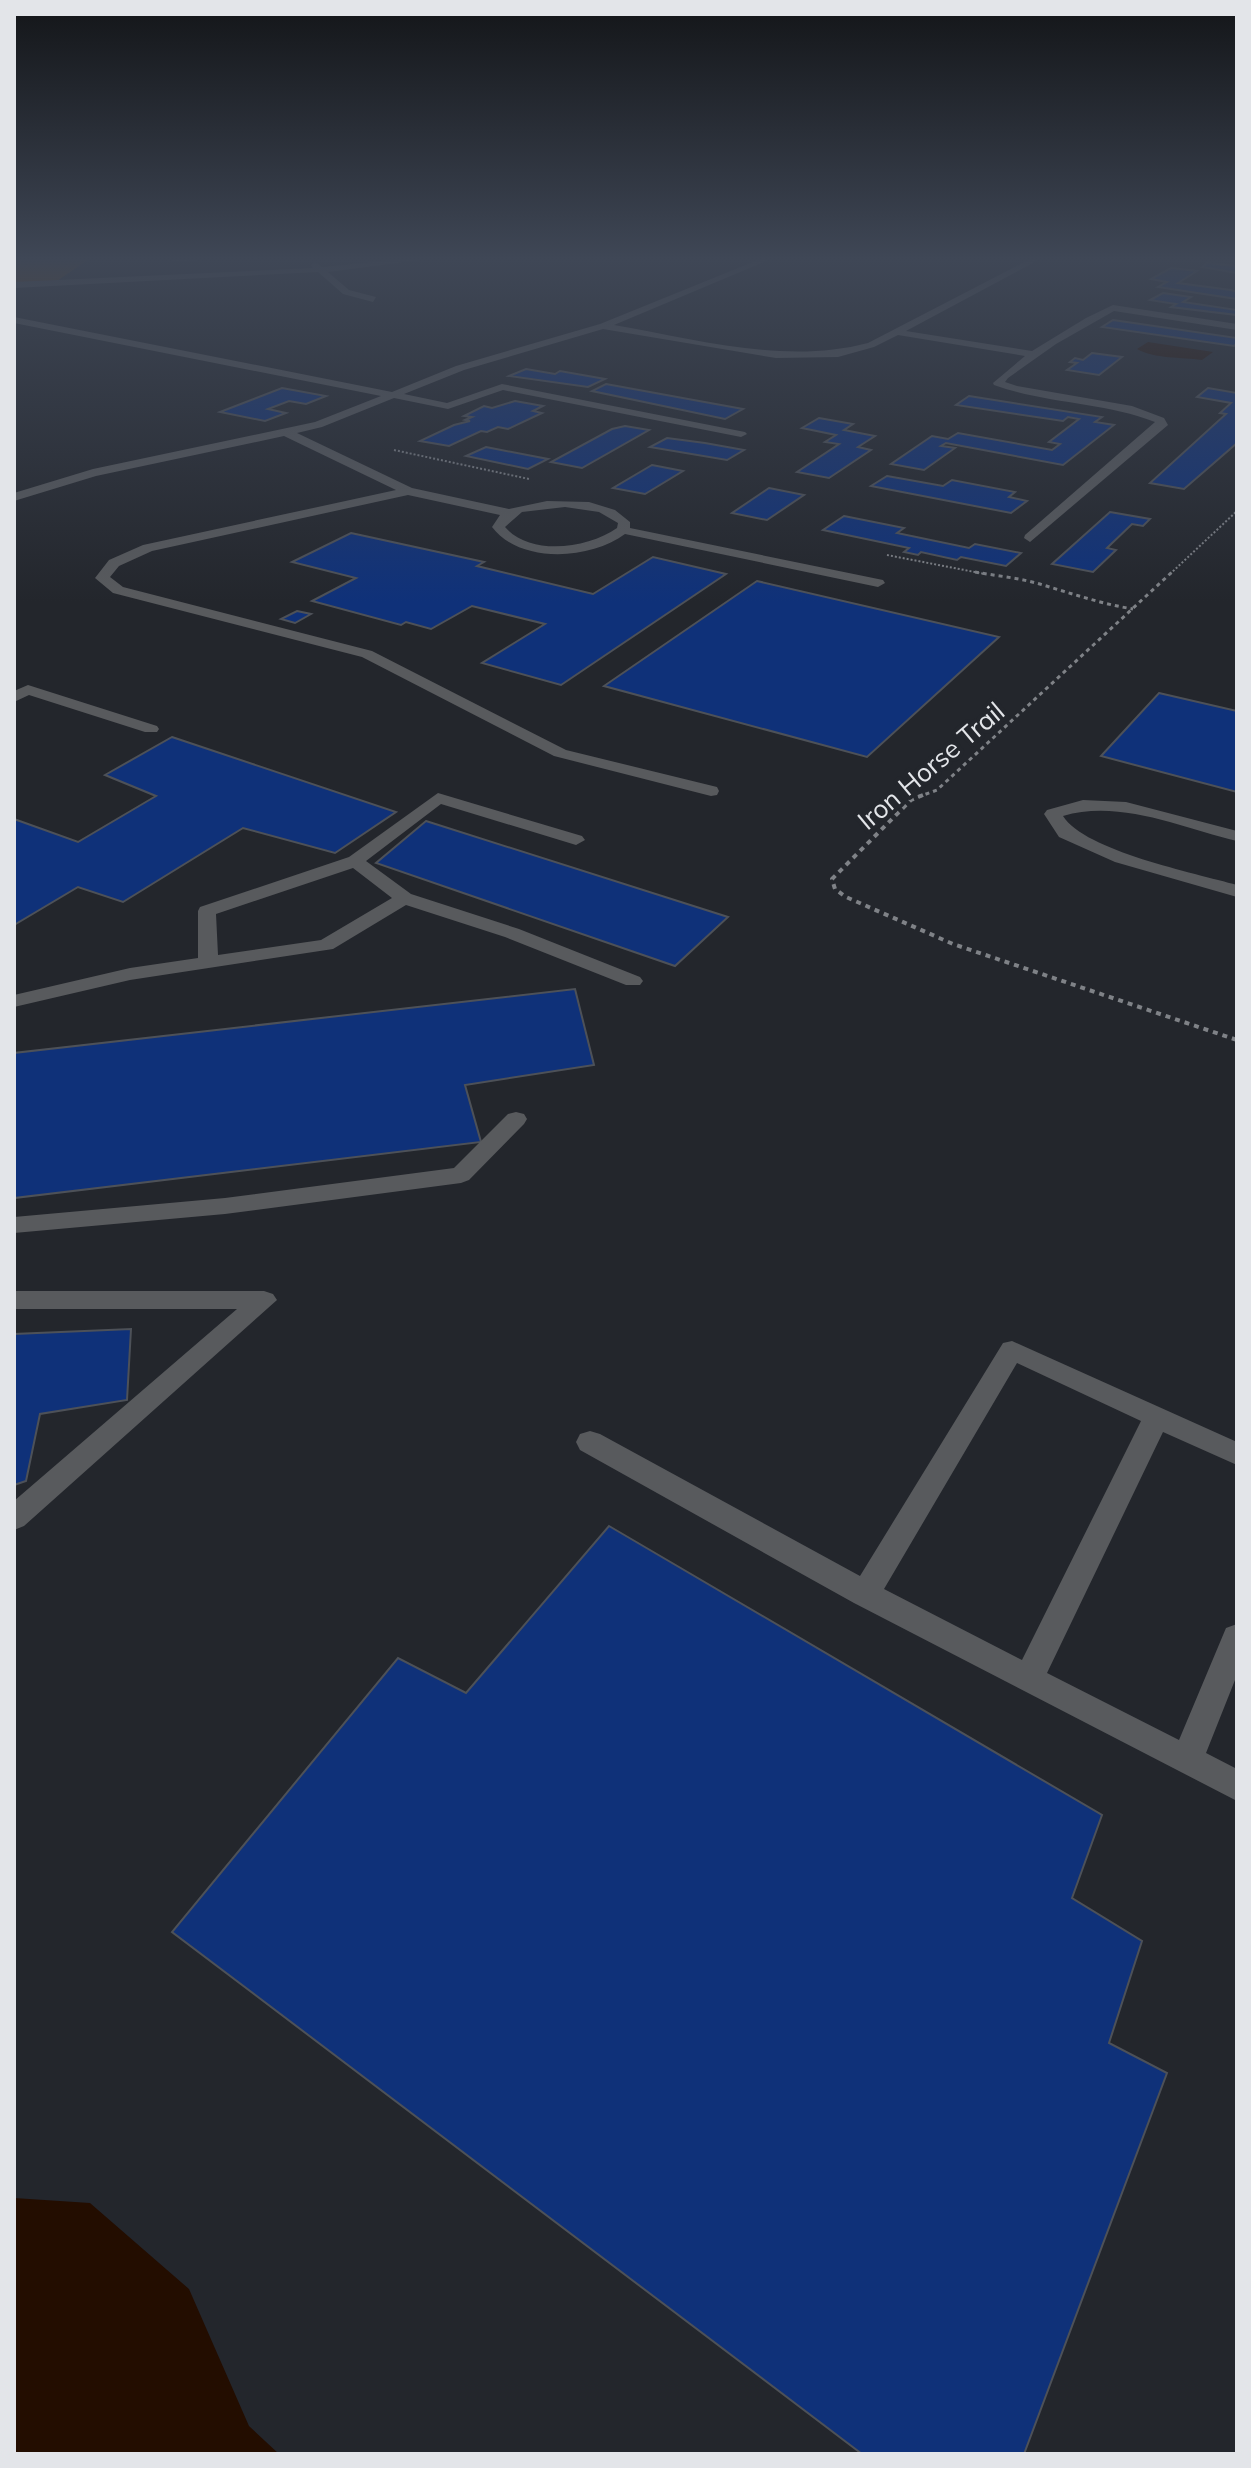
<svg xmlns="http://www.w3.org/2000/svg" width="1251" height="2468" font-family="Mulish,sans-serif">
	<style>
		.green { fill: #724207 }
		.water { fill: #230d00 }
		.building { fill: #0f3179; stroke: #4d5158; stroke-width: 2 }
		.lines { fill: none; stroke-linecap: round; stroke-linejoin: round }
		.path-far2 { stroke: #7f8287; stroke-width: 2; stroke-dasharray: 2 2; stroke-linecap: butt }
		.path-far1 { stroke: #7f8287; stroke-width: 3; stroke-dasharray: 4 4; stroke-linecap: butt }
		.path { stroke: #7f8287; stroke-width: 4; stroke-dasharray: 5 5; stroke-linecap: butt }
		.minor { fill: #585a5d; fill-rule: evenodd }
		.labels { text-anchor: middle; stroke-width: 8; stroke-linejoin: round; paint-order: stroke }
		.far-street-label { font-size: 26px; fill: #e3e5e9; stroke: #23262c }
	</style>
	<rect width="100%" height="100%" fill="#23262c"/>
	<polygon class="green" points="14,257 92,257 57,281 14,285"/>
	<g class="water">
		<path d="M 1148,342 L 1213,352 L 1202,360 C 1181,357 1155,359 1137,349 Z"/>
		<polygon points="14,2198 90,2203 189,2289 249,2426 279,2454 14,2454"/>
	</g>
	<g class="building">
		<polygon points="1207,263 1237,266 1237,273 1202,267"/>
		<polygon points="1171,268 1197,271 1178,283 1231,290 1237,292 1237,299 1158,287 1167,282 1151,279"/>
		<polygon points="1163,293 1191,297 1183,302 1237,310 1237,315 1171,307 1176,304 1150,300"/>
		<polygon points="1113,320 1237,338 1237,343 1234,346 1102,327"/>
		<polygon points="1092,353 1122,357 1099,375 1067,370 1077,363 1070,362 1075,358 1083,360"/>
		<polygon points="526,369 555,374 560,371 605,379 588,387 509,376"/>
		<polygon points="606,384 743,409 725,419 592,391"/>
		<polygon points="282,388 326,396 306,404 289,401 268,409 286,413 265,421 220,412"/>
		<polygon points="1208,388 1237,393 1237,443 1184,489 1150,483 1226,414 1220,413 1231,403 1197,397"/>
		<polygon points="969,396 1102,417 1095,422 1114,425 1063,465 946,443 941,446 955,448 924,470 891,464 932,436 948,439 958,433 1052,450 1060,444 1049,442 1079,419 1068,417 1063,421 956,405"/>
		<polygon points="515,401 543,406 533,411 542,413 508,429 498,427 487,432 481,431 449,446 420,441 454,425 470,421 465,420 472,417 464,416 484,406 492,408"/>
		<polygon points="819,418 853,424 844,430 875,436 858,447 871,450 829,478 797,472 839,444 825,442 836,435 802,428"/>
		<polygon points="625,426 649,430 582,468 551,462 612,429"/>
		<polygon points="667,438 705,443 744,450 727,460 650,447"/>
		<polygon points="486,447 548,459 528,469 466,456"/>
		<polygon points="652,465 683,471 645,494 613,488"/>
		<polygon points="887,476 943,486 952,480 1015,492 1009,497 1027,501 1011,513 871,486"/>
		<polygon points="769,488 804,495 767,520 732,513"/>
		<polygon points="1110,512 1150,519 1143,526 1132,524 1107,548 1116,550 1093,572 1052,564"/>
		<polygon points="844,516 904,528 897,533 969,548 975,544 1021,553 1006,566 961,557 957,560 921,552 918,555 904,552 909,548 823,530"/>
		<polygon points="351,533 484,562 477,566 593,594 653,557 726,574 561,685 482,663 545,624 472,606 431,629 406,622 401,625 312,601 356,578 292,562"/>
		<polygon points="757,581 999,637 867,757 604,686"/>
		<polygon points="297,611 311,614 295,623 281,619"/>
		<polygon points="1159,693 1237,711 1237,792 1101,756"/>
		<polygon points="172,737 396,812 335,853 243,828 123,902 78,887 14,925 14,819 78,842 156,796 105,775"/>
		<polygon points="426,821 728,917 675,966 376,863"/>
		<polygon points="575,989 594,1065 465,1085 481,1142 14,1198 14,1053"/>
		<polygon points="131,1329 127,1400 40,1414 26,1481 14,1485 14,1334"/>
		<polygon points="609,1526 1102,1815 1072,1898 1142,1941 1109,2043 1167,2073 1024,2454 862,2454 172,1932 398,1658 466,1693"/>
	</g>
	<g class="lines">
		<g class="path-far2">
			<polyline points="394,450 529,479"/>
			<polyline points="887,555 985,574"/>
			<polyline points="1170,574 1237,511"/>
		</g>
		<g class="path-far1">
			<path d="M 975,572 C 997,576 1021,578 1043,585 C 1073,594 1102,604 1133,609"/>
			<polyline points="918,797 937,790 1172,572"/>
		</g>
		<polyline class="path" points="923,795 911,800 832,879 835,889 846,897 953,944 1237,1040"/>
		<g class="minor">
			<polygon points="169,257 246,257 172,262"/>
			<polygon points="423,257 443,257 328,272 349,290 376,297 373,302 343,294 318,272 14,288 14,282 313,268 311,265 315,262 322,267 333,266"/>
			<path d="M 765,257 L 776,257 L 614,325 C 696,339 785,365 868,343 L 1034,257 L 1044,257 L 906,331 L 1032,351 L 1086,318 L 1113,305 L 1237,324 L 1237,330 L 1114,311 L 1056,344 L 1008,378 L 1005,382 L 1017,386 L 1132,406 L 1164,418 L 1168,425 L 1030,542 L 1024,538 L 1025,535 L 1155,422 C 1104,402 1047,404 994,385 L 993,383 L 1025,356 L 898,335 L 874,347 L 838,357 L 776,358 L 603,329 L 464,370 L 404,394 L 447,403 L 502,384 L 745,432 L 747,434 L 741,437 L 503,390 L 448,409 L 394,398 L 322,427 L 297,433 L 412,488 L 509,509 L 547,501 L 589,502 L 615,510 L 630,522 L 630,528 L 883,580 L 885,583 L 878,587 L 625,534 C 590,560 520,564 492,527 L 500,515 L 408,495 L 152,551 L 119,566 L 110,577 L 123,587 L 372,651 L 566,750 L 717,787 L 719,791 L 717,795 L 711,796 L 554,756 L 362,657 L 113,593 L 95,578 L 109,560 L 143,545 L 396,490 L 284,436 L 96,476 L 14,501 L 14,493 L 93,469 L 315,422 L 381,396 L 14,323 L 14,317 L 392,392 L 456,366 L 600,324 ZM 565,507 L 599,512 L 618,523 L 617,528 C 587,549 530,556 505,527 L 522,512 Z"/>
			<polygon points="28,685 157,726 159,729 157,732 145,732 29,695 14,702 14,691"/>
			<path d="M 438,793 L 582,836 L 585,840 L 576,845 L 441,804 L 366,861 L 411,894 L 519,929 L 640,977 L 643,981 L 640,985 L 626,985 L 505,937 L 406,905 L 333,949 L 130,980 L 14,1007 L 14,995 L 130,968 L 198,958 L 198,911 L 200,907 L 349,857 ZM 353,868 L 392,898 L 321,940 L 218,955 L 216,914 Z"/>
			<path d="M 1083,800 L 1126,802 L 1237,831 L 1237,841 C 1182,828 1120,799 1063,816 C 1085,851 1195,873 1237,885 L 1237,897 L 1115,862 L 1059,837 L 1044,814 L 1047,810 Z"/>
			<polygon points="516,1112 524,1114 527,1119 524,1124 469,1180 461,1183 225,1214 14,1233 14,1217 225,1198 454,1168 508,1114"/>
			<polygon points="14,1291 264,1291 273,1294 277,1300 24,1526 14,1530 14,1501 237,1309 14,1309"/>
			<path d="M 1012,1341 L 1237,1442 L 1237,1465 L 1163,1432 L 1047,1673 L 1179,1740 L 1226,1628 L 1237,1624 L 1237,1675 L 1206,1753 L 1237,1769 L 1237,1801 L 854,1603 L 580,1450 L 576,1442 L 580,1434 L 590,1431 L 600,1434 L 860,1576 L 1003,1343 ZM 1017,1363 L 1141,1421 L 1022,1660 L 884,1589 Z"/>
		</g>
	</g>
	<linearGradient id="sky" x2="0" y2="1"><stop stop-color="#131518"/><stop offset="0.43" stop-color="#3f4756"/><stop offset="1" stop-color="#3f4756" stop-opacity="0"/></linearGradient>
	<rect width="1251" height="602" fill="url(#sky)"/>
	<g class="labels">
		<g class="far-street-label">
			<text transform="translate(931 766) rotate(-40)" y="9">Iron Horse Trail</text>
		</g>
	</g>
	<rect width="1251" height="2468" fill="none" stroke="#e3e5e9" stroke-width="32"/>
</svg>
